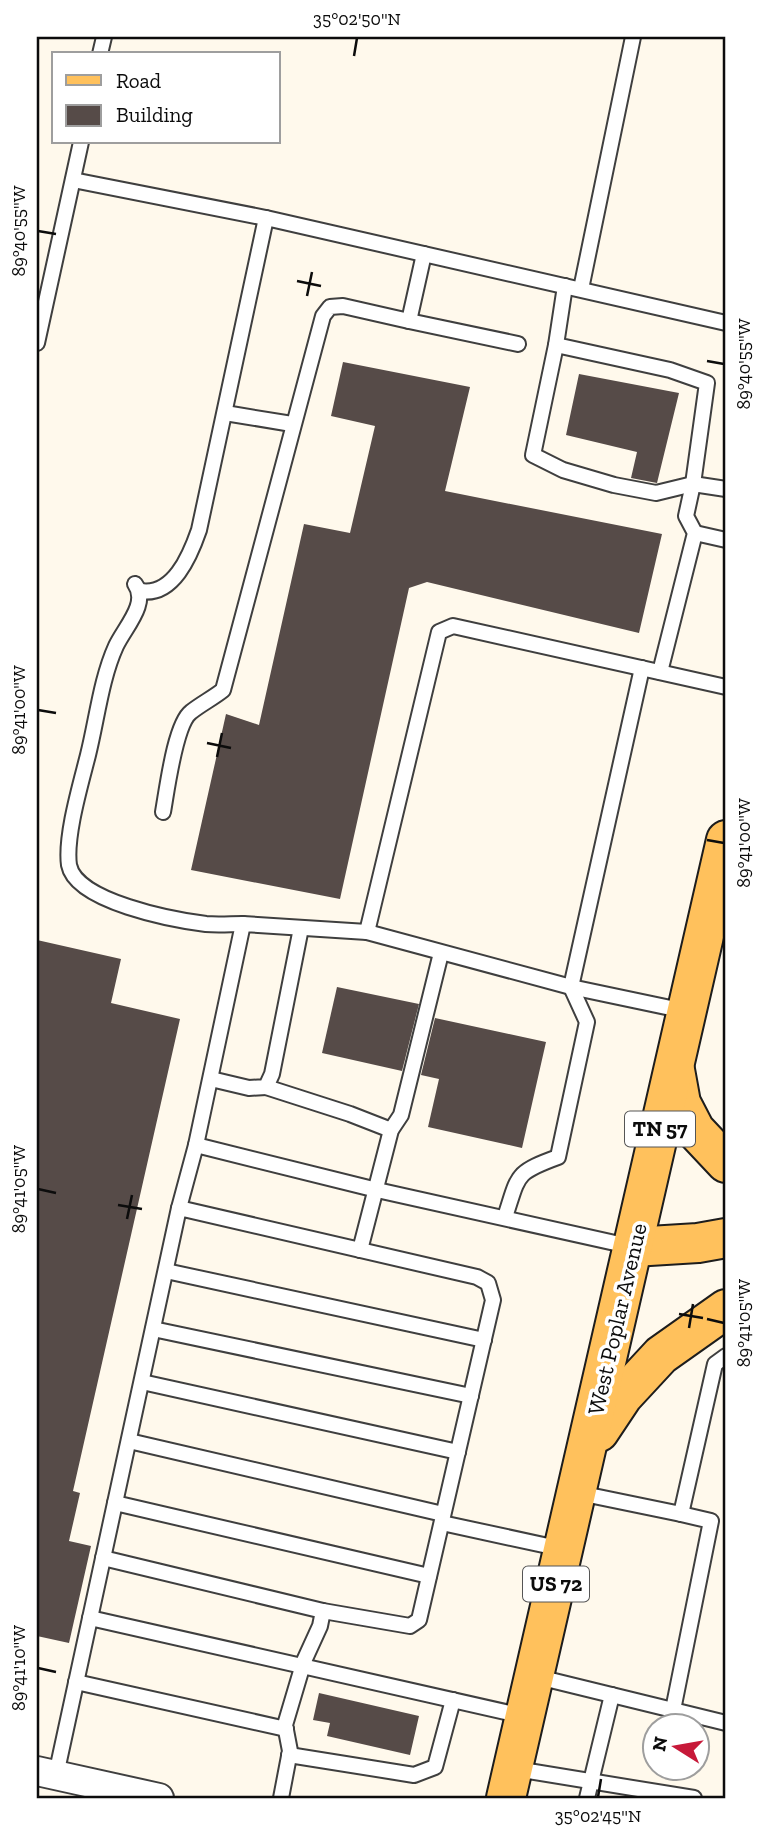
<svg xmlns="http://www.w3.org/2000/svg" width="763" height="1835" font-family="'Zilla Slab',serif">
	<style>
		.building { fill: #564b48 }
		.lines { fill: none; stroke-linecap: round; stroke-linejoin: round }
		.lane-casing { stroke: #3f3f3f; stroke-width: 18 }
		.street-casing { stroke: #3f3f3f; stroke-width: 32 }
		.primary-casing { stroke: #1d1d1d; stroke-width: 42 }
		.lane { stroke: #fff; stroke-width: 14 }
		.street { stroke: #fff; stroke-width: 28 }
		.primary { stroke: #ffc15c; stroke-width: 38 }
		.ticks { fill: none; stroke: #0c0c0c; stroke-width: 2.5 }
		.labels { text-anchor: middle; stroke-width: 7; stroke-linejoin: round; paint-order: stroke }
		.shield { fill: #fff; stroke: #555; stroke-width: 2 }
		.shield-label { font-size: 21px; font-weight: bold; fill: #0c0c0c }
		.street-label { font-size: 23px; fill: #0c0c0c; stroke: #fff }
		.neatline { fill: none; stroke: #0c0c0c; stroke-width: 2.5 }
		.ticks-label { font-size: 18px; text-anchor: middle; fill: #0c0c0c }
	</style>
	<rect width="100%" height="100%" fill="#fff9ec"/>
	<g class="building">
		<polygon points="343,362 470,387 445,491 662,534 639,633 427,582 409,588 340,899 191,870 226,714 259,725 304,524 350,533 375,426 331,416"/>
		<polygon points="579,374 679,393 657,483 631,478 637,452 566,435"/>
		<polygon points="37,940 121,959 111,1003 180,1019 73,1491 80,1493 69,1541 91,1546 69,1643 37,1636"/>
		<polygon points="337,987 419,1004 402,1071 322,1053"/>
		<polygon points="435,1018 546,1042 522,1148 428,1127 439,1079 421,1075"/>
		<polygon points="319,1693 419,1716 410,1755 327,1736 330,1723 313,1720"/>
	</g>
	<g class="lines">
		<defs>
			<g id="lane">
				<polyline points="100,54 104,37"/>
				<polyline points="73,180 266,218 726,323"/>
				<polyline points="565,286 556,345 670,370 707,383 693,484 686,516 695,533 660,672"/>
				<polyline points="581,289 633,37"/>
				<polyline points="409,321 518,344"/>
				<polyline points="37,343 81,142"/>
				<polyline points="556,345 533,455 563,470 614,485 656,493 693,484 726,489"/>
				<polyline points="225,413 292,424"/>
				<polyline points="695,533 726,540"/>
				<path d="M 135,584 C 149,603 125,627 116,646 C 101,679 97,719 88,755 C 81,783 65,836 69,865 C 76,902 174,920 206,924 C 218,925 231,924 243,924"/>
				<path d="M 140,591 C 173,597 190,556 199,530 L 266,218"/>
				<path d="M 163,812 C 167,790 175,724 191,712 C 201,704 213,698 223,690 L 323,316 L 330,307 L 343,306 L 409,321 L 424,254"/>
				<polyline points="367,932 439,632 453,626 726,687"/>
				<polyline points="211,1079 249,1088 266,1087 272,1074 301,928"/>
				<polyline points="266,1087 350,1114 391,1130"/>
				<polyline points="196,1145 243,924 367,932 571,987 685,1011"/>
				<polyline points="179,1208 196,1145 377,1190 633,1247"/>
				<path d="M 505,1217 C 519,1175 514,1173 558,1157 L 587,1022 L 571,987 L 642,668"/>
				<polyline points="360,1250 391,1130 401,1115 441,953"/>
				<polyline points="166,1271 484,1340"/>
				<polyline points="153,1329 471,1396"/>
				<polyline points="142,1382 458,1452"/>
				<polyline points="129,1441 443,1514"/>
				<polyline points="579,1493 681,1514 715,1364 726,1356"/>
				<polyline points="115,1503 429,1576"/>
				<polyline points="442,1523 562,1549"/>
				<polyline points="103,1558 323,1611"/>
				<polyline points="90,1618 523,1716"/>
				<polyline points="534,1676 726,1723"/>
				<polyline points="76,1682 286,1729"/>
				<polyline points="673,1710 711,1521 681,1514"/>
				<polyline points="289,1755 414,1775 435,1767 453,1700"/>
				<polyline points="516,1769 694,1798"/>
				<polyline points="56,1775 179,1208 477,1277 488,1283 493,1300 419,1620 410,1626 323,1611 320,1626 304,1661 285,1725 290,1751 281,1798"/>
				<polyline points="587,1798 612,1695"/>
			</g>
			<polyline id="street" points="37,1771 159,1798"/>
			<g id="primary">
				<polyline points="675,1070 681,1103 695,1130 726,1163"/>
				<polyline points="633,1247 698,1243 726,1238"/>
				<polyline points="599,1432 623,1396 661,1355 726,1309"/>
				<polyline points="506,1798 726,840"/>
			</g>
		</defs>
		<use href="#lane" class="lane-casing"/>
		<use href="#street" class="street-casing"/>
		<use href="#primary" class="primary-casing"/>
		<use href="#lane" class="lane"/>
		<use href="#street" class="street"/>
		<use href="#primary" class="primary"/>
	</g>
	<path class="ticks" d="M 354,56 L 357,38M 38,231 L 56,234M 297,281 L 321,286M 307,296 L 312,272M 707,361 L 724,364M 38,710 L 56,713M 207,743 L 231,748M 217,757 L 222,733M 707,840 L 724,843M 38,1189 L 56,1193M 118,1205 L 142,1209M 127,1219 L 132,1195M 679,1314 L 703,1318M 707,1319 L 724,1323M 689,1328 L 693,1304M 38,1668 L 56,1672M 598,1797 L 601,1779"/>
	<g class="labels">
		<g class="shield">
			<rect x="625" y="1111.5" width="70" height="35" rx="5"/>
			<rect x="523" y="1566.5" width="66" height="35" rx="5"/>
		</g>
		<g class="shield-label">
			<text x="660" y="1136">TN 57</text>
			<text x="556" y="1591">US 72</text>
		</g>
		<g class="street-label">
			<text transform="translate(617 1319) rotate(-77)" y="8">West Poplar Avenue</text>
		</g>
	</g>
	<rect width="763" height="1835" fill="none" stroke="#ffffff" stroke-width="77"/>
	<rect x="52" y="52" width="228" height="91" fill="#ffffff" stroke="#9e9e9e" stroke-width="2"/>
	<rect x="66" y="75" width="35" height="10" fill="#ffc15c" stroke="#9e9e9e" stroke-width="2"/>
	<text x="116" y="88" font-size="21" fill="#0c0c0c">Road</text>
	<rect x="66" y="105" width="35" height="21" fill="#564b48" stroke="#9e9e9e" stroke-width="2"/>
	<text x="116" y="122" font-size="21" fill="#0c0c0c">Building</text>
	<g transform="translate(676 1747) rotate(281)"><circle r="33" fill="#ffffff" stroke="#9e9e9e" stroke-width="2"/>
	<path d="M0-5L12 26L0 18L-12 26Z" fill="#c71939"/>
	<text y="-10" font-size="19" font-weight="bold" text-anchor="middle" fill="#0c0c0c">N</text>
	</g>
	<rect x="38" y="38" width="686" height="1759" class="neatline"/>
	<g class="ticks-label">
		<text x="357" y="25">35°02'50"N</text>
		<text transform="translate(19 231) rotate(-90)" y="6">89°40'55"W</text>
		<text transform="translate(744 364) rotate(-90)" y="6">89°40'55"W</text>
		<text transform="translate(19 710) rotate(-90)" y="6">89°41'00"W</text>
		<text transform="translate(744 843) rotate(-90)" y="6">89°41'00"W</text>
		<text transform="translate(19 1189) rotate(-90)" y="6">89°41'05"W</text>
		<text transform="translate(744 1323) rotate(-90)" y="6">89°41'05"W</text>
		<text transform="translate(19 1668) rotate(-90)" y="6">89°41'10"W</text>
		<text x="598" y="1822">35°02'45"N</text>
	</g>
</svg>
